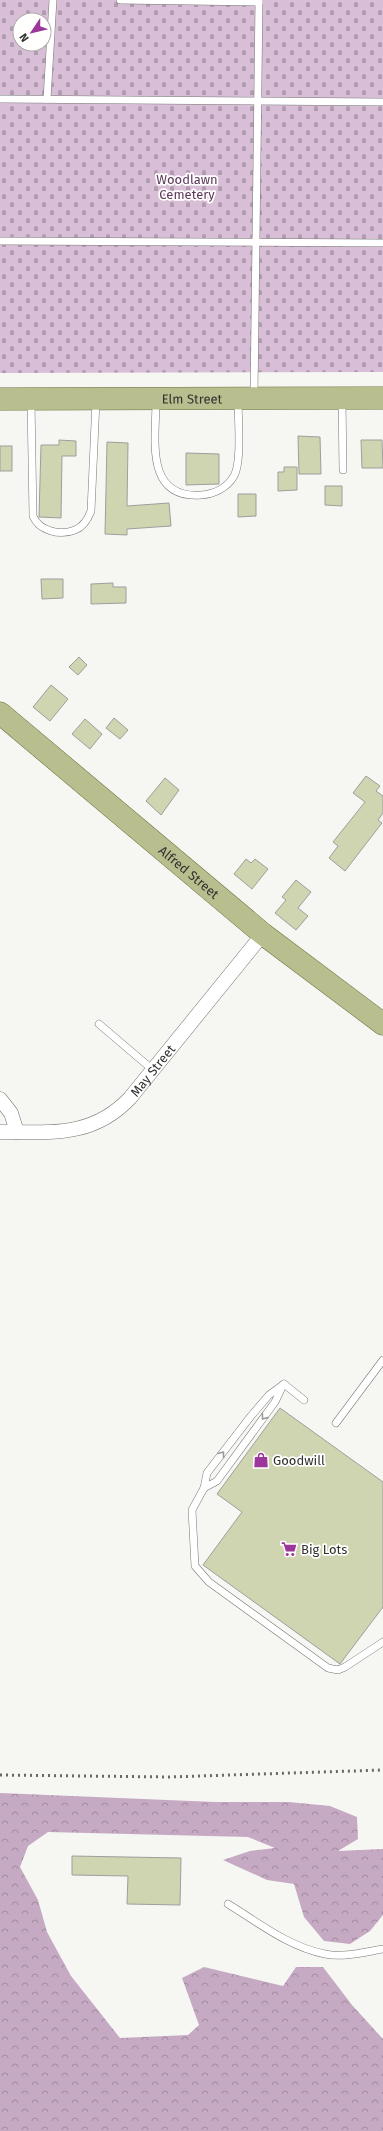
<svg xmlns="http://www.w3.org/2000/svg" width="383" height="2131" font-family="'Fira Sans',sans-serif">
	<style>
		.forest { fill: url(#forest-crowns) }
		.cemetery { fill: url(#cemetery-stones); fill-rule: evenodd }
		.building { fill: #cfd4b1; stroke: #9e9f9c }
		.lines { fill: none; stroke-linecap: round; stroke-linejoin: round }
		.service-casing { stroke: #767774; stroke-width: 8 }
		.minor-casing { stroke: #767774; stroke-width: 15 }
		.primary-casing { stroke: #6b713d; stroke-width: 23 }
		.service { stroke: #fff; stroke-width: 7 }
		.minor { stroke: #fff; stroke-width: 14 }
		.primary { stroke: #b9be8f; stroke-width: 22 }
		.rail { stroke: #686966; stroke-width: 3; stroke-dasharray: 2 4; stroke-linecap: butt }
		.oneway { stroke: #989897 }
		.labels { text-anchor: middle; stroke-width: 3.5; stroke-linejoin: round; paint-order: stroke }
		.park-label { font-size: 13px; fill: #5e385d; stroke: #fffffe }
		.street-label { font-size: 13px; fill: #30312f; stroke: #fffffe }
		.poi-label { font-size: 13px; fill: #30312f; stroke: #fffffe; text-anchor: start }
	</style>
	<defs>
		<pattern id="forest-crowns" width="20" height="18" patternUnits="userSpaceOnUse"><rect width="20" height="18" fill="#c6aac4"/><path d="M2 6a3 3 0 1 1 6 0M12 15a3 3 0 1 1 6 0" fill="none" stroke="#a18ba0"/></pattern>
		<pattern id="cemetery-stones" width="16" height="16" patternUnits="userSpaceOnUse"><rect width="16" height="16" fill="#d9bed7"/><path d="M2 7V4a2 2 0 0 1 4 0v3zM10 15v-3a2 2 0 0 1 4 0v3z" fill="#b09baf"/></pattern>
	</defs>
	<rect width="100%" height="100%" fill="#f6f7f3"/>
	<polygon class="forest" points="0,1793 215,1802 289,1802 330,1806 357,1817 358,1839 338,1851 383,1849 383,1915 370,1931 350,1944 324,1941 304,1917 294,1884 267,1880 223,1860 250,1851 275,1848 248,1837 48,1832 28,1846 20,1867 38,1900 47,1932 71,1976 120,2038 188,2035 199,2025 182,1978 204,1967 283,1986 296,1967 323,1967 352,2005 383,2039 383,2131 0,2131"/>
	<path class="cemetery" d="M 0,0 L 383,0 L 383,372 L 0,373 ZM 20,20 L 44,20 L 44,44 L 20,44 Z"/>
	<g class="building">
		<polygon points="298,436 320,437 321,474 299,474"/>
		<polygon points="59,440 76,441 76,456 62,456 61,518 39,517 41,445 59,445"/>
		<polygon points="361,440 382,440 383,468 362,468"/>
		<polygon points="107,442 128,443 127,506 169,503 171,526 127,529 127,535 105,534"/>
		<rect x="0" y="446" width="12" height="25"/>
		<polygon points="186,453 219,454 219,484 186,485"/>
		<polygon points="284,467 297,467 297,490 278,491 278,472 284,472"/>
		<polygon points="325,486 342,486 342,506 325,505"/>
		<polygon points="238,494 256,494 256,516 238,517"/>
		<polygon points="41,579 63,579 63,598 42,599"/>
		<polygon points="113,583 113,587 126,587 126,603 91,604 91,584"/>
		<polygon points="79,657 87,665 78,675 69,667"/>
		<polygon points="51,685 68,699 50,721 33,707"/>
		<polygon points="114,718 128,730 120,739 106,728"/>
		<polygon points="85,719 102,734 90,749 72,734"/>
		<polygon points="366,776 380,786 376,791 383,796 383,813 378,820 382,823 345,871 329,858 338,846 333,842 365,802 353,793"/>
		<polygon points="165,778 179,790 161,815 146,801"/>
		<polygon points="246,859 251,863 255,859 268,869 252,889 234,874"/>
		<polygon points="296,880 311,892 298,908 308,916 296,930 275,913 286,900 282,897"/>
		<polygon points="280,1408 383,1482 383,1607 340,1664 203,1565 242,1512 217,1494"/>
		<polygon points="72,1856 181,1858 180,1905 127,1904 128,1876 72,1875"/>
	</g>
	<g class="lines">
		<defs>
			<g id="service">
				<polyline points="120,0 259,2"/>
				<polyline points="0,99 383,102"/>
				<polyline points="47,99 53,0"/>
				<polyline points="0,241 383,243"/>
				<polyline points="254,396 259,0"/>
				<polyline points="342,400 343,470"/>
				<path d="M 156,401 C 156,438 144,499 201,495 C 214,494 227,488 234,476 C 242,462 238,418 238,400"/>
				<path d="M 31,402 L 33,516 C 39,531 60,536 75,530 C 83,527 88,519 91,511 L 96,401"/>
				<polyline points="99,1024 153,1070"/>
				<polyline points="284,1384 269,1395 251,1416 207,1473 204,1488 192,1510 195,1566 209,1582 328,1668 338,1670 345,1667 383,1642"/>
				<polyline points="284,1384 304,1400"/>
				<polyline points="336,1423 383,1360"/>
				<polyline points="204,1488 217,1481 275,1402 283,1385"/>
				<path d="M 228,1904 C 259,1923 289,1947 325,1954 C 343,1958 365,1952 383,1949"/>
			</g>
			<g id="minor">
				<polyline points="0,1099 11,1113 17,1132"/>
				<path id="s1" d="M 0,1132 C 51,1132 92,1138 130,1098 L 263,934"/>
			</g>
			<g id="primary">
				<path id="s2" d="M 0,399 L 383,398"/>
				<path id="s3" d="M 0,713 L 263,934 L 383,1024"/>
			</g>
		</defs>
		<use href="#service" class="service-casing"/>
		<use href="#minor" class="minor-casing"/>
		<use href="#primary" class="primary-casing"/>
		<use href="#service" class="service"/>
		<use href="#minor" class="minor"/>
		<use href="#primary" class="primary"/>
		<polyline class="rail" points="0,1775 169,1777 383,1770"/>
	</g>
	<defs><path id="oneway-chevron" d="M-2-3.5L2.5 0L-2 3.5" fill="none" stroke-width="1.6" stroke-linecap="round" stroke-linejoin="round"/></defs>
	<g class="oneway">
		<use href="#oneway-chevron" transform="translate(264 1417) rotate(126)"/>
		<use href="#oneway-chevron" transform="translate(222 1454) rotate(-53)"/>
	</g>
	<defs>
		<symbol id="shop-bare" viewBox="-9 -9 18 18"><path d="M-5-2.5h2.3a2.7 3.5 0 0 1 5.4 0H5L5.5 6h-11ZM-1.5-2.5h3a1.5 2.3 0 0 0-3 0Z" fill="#9c369b" stroke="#fffffe" stroke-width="2.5" paint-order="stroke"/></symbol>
		<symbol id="supermarket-bare" viewBox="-9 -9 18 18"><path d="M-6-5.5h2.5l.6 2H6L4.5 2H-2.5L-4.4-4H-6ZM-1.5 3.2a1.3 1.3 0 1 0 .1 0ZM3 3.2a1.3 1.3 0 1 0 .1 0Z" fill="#9c369b" stroke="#fffffe" stroke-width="2.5" paint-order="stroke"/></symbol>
	</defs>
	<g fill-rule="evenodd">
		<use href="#shop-bare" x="250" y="1449" width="22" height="22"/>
		<use href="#supermarket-bare" x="278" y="1538" width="22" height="22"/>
	</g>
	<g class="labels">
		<g class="park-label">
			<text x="187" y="184">Woodlawn<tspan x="187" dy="15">Cemetery</tspan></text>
		</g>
		<g class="street-label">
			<text dy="5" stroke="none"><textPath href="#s2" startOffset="192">Elm Street</textPath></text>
			<text dy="5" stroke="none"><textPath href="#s3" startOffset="247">Alfred Street</textPath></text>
			<text dy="5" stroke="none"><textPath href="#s1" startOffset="175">May Street</textPath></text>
		</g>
		<g class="poi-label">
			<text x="273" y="1465">Goodwill</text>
			<text x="301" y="1554">Big Lots</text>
		</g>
	</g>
	<g transform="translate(32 32) rotate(235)"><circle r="19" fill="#fffffe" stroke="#acadab"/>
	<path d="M0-3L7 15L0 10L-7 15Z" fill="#9c369b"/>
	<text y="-6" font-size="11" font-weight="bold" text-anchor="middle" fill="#30312f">N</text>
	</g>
</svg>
